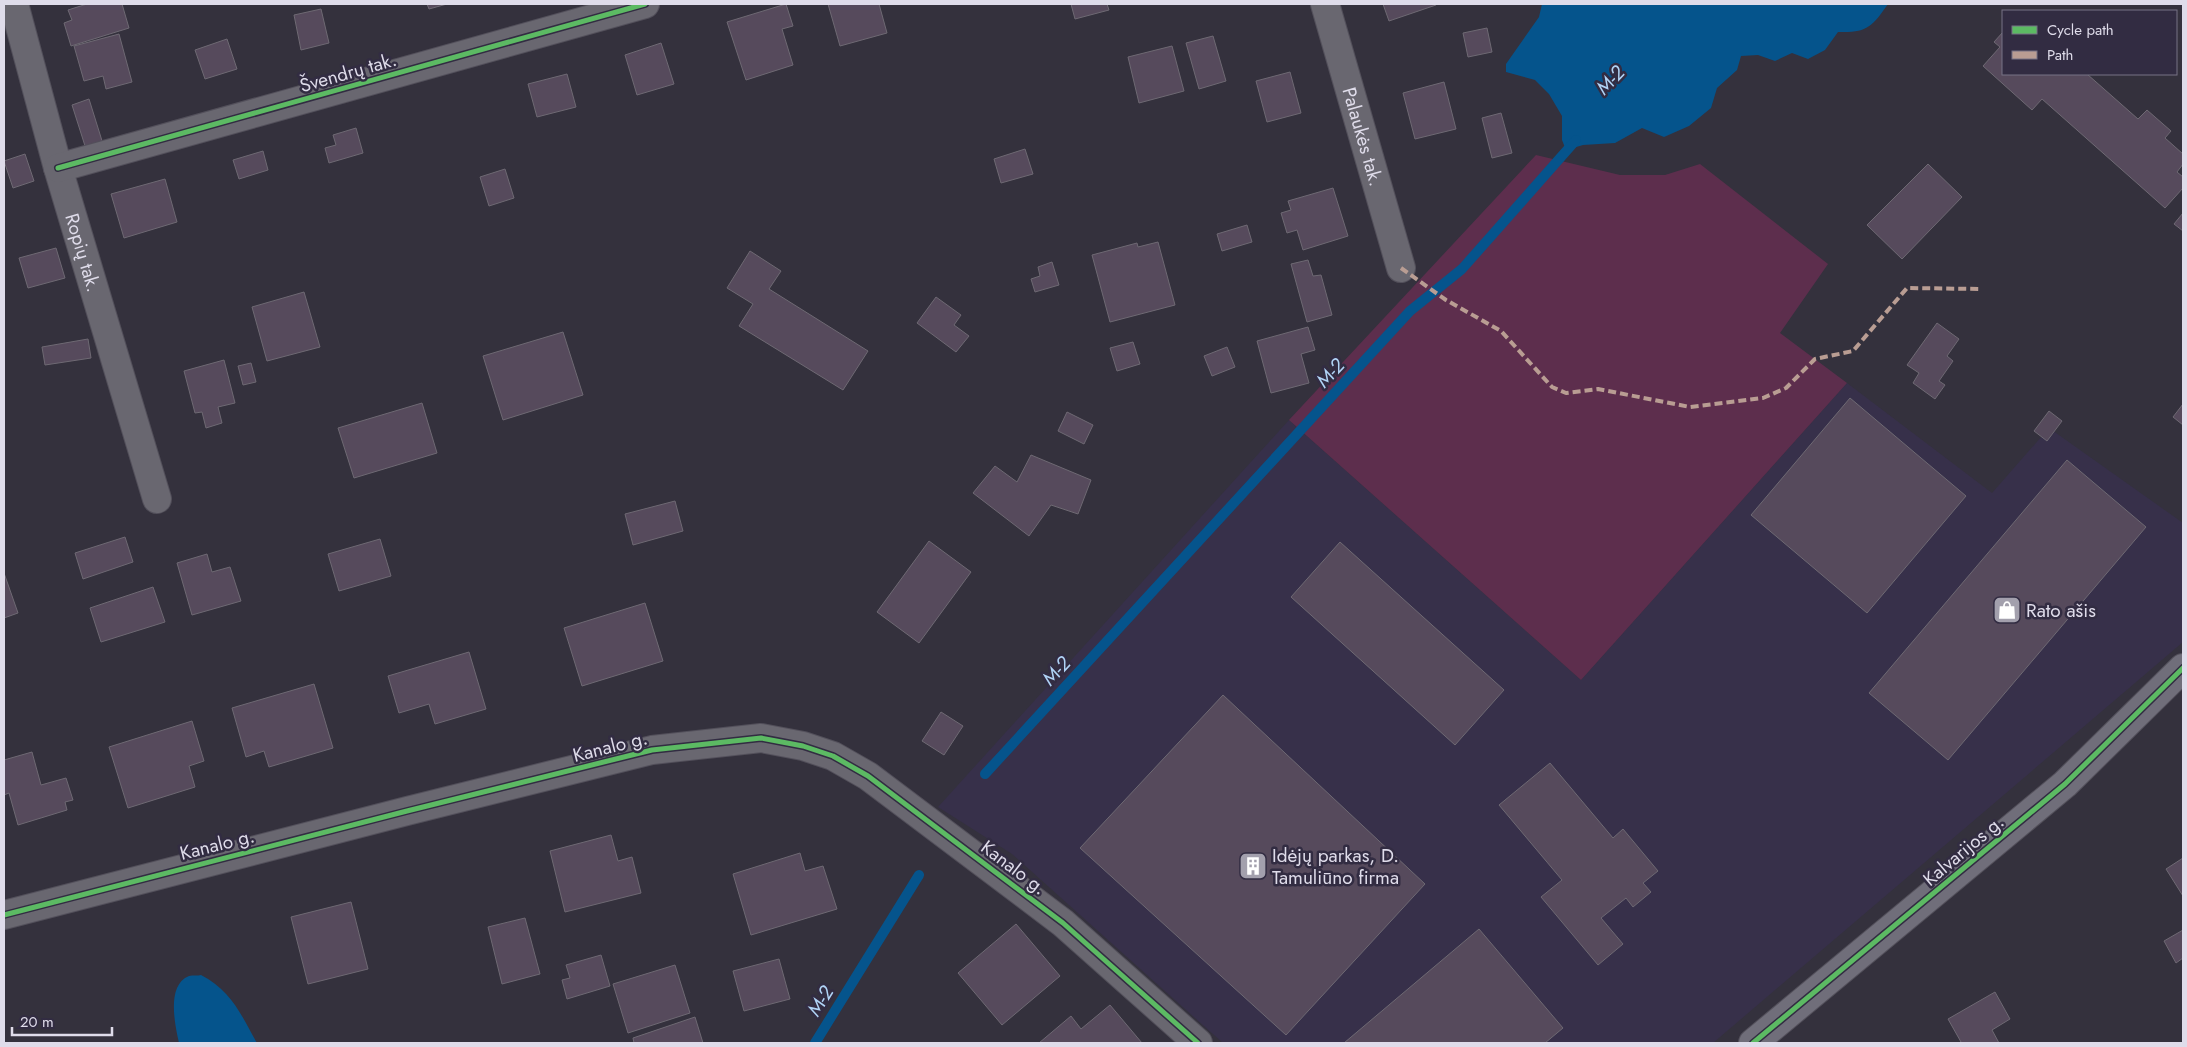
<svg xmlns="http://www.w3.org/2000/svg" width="2187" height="1047" font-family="Jost,sans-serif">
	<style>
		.built { fill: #37304a }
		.green { fill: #5d2e4d }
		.water { fill: #05548c }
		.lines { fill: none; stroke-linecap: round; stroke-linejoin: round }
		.stream { stroke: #05548c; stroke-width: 10 }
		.building { fill: #564a5c; stroke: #6e6973 }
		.minor-casing { stroke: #53505b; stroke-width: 30 }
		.major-casing { stroke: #53505b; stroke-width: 30 }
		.minor { stroke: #696770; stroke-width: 28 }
		.major { stroke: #706e7a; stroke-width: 28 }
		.quiet { stroke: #b99d93; stroke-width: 4; stroke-dasharray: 8 4; stroke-linecap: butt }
		.cycleway-casing { stroke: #322c42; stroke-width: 8 }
		.cycleway { stroke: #5cba63; stroke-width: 5 }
		.labels { text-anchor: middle; stroke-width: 5; stroke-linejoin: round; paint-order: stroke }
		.street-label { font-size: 19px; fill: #dfdcea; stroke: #322c42 }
		.poi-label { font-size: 19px; fill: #dfdcea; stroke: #322c42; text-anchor: start }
		.water-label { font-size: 20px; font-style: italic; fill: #b0d3f5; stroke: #322c42 }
	</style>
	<rect width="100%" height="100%" fill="#34313d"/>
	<polygon class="built" points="1847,383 1992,493 2049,428 2183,523 2183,642 1713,1043 1223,1043 1012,854 938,807 1289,420 1581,680"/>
	<polygon class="green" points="1536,155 1620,175 1665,175 1700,164 1828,264 1780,333 1847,383 1581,680 1289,420"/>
	<g class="water">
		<path d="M 1542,4 L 1888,4 C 1872,27 1867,33 1838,32 L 1825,50 L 1808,59 L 1792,53 L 1775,61 L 1758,55 L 1741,56 L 1737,70 L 1717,88 L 1711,108 L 1689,126 L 1664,137 L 1642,128 L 1615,143 L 1583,145 L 1566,150 L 1562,140 L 1562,116 L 1549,94 L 1535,80 L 1506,72 L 1506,64 L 1539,17 Z"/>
		<path d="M 201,975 C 232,991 241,1015 257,1043 L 179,1043 C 175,1025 166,985 189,976 C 193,975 198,976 201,975 Z"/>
	</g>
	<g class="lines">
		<g class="stream">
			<polyline points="985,774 1410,311 1462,269 1576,140"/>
			<polyline points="815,1043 919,875"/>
		</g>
	</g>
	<g class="building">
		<polygon points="87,4 122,4 129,28 71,46 64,23 72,20 68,10"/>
		<polygon points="427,4 447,4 429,9"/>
		<polygon points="786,4 793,26 782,29 793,65 746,80 727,22"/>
		<polygon points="828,4 879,4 887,33 840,46"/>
		<polygon points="1071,4 1107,4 1109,10 1075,19"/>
		<polygon points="1383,4 1435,4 1436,5 1389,21"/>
		<polygon points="321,9 329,43 301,50 294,15"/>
		<polygon points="1487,28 1492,52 1468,57 1463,33"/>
		<polygon points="2003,32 2003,74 2087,74 2138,119 2147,110 2171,131 2165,138 2183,154 2183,164 2177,172 2183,177 2183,188 2165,208 2042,99 2032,110 1983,66 2000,47 1994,42"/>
		<polygon points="119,34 132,82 106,89 103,76 84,81 74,46"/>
		<polygon points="1213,36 1226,81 1199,89 1186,43"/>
		<polygon points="227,39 237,69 205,79 195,50"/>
		<polygon points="661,43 674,84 637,95 625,55"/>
		<polygon points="1172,46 1184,91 1139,103 1128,57"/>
		<polygon points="1290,72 1301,113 1267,122 1256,81"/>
		<polygon points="567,74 576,107 537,117 528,84"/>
		<polygon points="1444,82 1456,129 1415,139 1403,93"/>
		<polygon points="89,99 103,144 86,149 72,105"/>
		<polygon points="1501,113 1512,153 1492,158 1482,118"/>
		<polygon points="356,128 363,153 329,163 325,148 336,145 333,135"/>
		<polygon points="1025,149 1033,174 1001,183 994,159"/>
		<polygon points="263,151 268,170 239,179 233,160"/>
		<polygon points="25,154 34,181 13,188 4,161"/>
		<polygon points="1928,164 1962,197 1902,259 1867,225"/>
		<polygon points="505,169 514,198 489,206 480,177"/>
		<polygon points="165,179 177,222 124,238 111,194"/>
		<polygon points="1333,188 1348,236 1303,250 1297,230 1287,233 1281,213 1291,210 1288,201"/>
		<polygon points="2183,213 2183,231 2174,224"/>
		<polygon points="1247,225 1252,242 1222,251 1217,234"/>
		<polygon points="1158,242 1175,305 1110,322 1092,255 1137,243 1138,247"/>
		<polygon points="56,248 65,278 28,288 19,258"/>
		<polygon points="750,251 781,271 769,289 868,351 843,390 739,326 753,304 727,288"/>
		<polygon points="1308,260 1313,276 1321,275 1332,315 1307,322 1291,264"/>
		<polygon points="1052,262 1059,285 1035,292 1031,279 1040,276 1038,267"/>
		<polygon points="304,292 320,347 267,361 252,307"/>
		<polygon points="936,297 961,315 954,325 969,336 956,352 917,323"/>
		<polygon points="1937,323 1959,339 1947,356 1953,361 1939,381 1945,385 1935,399 1913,383 1919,373 1907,365"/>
		<polygon points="1308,327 1315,350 1301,354 1309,383 1271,393 1257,341"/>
		<polygon points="563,332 583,395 503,420 483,356"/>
		<polygon points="88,339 91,358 45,365 42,347"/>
		<polygon points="1133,342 1140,364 1117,371 1110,348"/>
		<polygon points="1227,347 1235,367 1212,376 1204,356"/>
		<polygon points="224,360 235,403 218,407 222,423 206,428 202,412 195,413 184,371"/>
		<polygon points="251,363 256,382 243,385 238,366"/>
		<polygon points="1850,398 1966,496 1867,613 1751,515"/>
		<polygon points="422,403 437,453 354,478 338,428"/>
		<polygon points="2183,404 2183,425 2173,417"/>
		<polygon points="2049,411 2062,421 2047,441 2034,431"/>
		<polygon points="1067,412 1093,425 1084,444 1058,431"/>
		<polygon points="1031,455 1091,480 1078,514 1051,505 1029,536 973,493 995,466 1017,482"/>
		<polygon points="2067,460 2146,527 1948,760 1869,693"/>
		<polygon points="675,501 683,531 633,545 625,514"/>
		<polygon points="125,537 133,562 83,579 75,553"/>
		<polygon points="380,539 391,576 339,591 328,554"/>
		<polygon points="929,541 971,572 919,643 877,612"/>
		<polygon points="1340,542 1504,690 1455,745 1291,597"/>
		<polygon points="207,554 212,572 230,567 241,601 192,615 177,563"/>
		<polygon points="4,573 18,613 4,618"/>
		<polygon points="153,587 165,622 101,642 90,608"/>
		<polygon points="645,603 663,661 582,686 564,628"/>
		<polygon points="469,652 486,709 435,724 429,704 399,713 388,676"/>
		<polygon points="314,684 333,748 269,767 264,751 246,757 232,708"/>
		<polygon points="1223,695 1425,884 1286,1035 1080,848"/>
		<polygon points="941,712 963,726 944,755 922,741"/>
		<polygon points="192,721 204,761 189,766 195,787 128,808 109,747"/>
		<polygon points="32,752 41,785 66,778 73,800 65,802 67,810 18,825 9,793 4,795 4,760"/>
		<polygon points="1550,763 1613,838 1623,829 1658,871 1643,883 1651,892 1633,907 1626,898 1601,918 1623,944 1598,965 1541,897 1562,880 1499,805"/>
		<polygon points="611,835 618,861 632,857 641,893 565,912 550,851"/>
		<polygon points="800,853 805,871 823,866 837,909 751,935 733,874"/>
		<polygon points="2183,858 2183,896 2166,869"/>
		<polygon points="351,902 368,969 308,984 291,917"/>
		<polygon points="525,918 540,974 502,984 488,927"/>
		<polygon points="1016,924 1060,976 1002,1025 958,973"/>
		<polygon points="1479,929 1563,1028 1545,1043 1344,1043"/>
		<polygon points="2183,930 2183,958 2176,963 2164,941"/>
		<polygon points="601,955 610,986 567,999 562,980 570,978 566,965"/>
		<polygon points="779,959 790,999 744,1011 733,971"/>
		<polygon points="675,965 690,1013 628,1033 613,984"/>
		<polygon points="1995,992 2010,1019 1992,1030 1999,1043 1959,1043 1961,1042 1948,1019"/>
		<polygon points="1110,1005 1142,1043 1039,1043 1071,1016 1081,1029"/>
		<polygon points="695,1017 703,1043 634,1043 633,1038"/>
	</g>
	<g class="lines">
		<defs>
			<g id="minor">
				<path id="s1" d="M 14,4 L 58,168 L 157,499"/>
				<path id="s2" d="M 1325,4 L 1401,268"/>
				<polyline points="58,168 645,4"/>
				<polyline points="4,915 407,811 652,750 761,738 803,746 833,756 868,776 1063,923 1198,1043"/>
			</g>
			<polyline id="major" points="1753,1043 2065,784 2183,668"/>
		</defs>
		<use href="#minor" class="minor-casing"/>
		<use href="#major" class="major-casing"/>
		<use href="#minor" class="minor"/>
		<use href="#major" class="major"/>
		<polyline class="quiet" points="1401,268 1446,300 1501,331 1552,387 1566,393 1598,389 1690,407 1763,398 1786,388 1815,359 1853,351 1907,288 1980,289"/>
		<defs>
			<g id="cycleway">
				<polyline points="58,168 645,4"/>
				<polyline points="4,915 407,811 652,750 761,738 803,746 833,756 868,776 1063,923 1198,1043"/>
				<polyline points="1753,1043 2065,784 2183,668"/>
			</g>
		</defs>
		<use href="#cycleway" class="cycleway-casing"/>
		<use href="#cycleway" class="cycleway"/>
	</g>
	<defs>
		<symbol id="shop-square" viewBox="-11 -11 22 22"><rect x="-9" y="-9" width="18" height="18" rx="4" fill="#a3a0ad" stroke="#322c42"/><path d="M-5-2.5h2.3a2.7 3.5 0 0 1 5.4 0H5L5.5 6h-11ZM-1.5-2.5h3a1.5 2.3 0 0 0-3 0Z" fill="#fff"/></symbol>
		<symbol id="building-square" viewBox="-11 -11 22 22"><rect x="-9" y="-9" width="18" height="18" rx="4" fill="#a3a0ad" stroke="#322c42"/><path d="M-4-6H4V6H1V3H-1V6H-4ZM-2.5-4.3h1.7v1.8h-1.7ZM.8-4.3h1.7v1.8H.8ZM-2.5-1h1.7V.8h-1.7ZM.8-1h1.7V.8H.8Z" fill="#fff"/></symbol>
	</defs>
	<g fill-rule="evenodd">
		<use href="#shop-square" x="1991" y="594" width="32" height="32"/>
		<use href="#building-square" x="1237" y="850" width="32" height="32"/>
	</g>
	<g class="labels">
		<g class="street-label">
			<text transform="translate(348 72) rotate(-16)" y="7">Švendrų tak.</text>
			<text dy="7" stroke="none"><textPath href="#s2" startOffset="138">Palaukės tak.</textPath></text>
			<text dy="7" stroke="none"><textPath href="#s1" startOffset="258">Ropių tak.</textPath></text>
			<text transform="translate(610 746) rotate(-14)" y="7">Kanalo g.</text>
			<text transform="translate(217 844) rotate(-14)" y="7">Kanalo g.</text>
			<text transform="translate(1963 850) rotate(-40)" y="7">Kalvarijos g.</text>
			<text transform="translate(1014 867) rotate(37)" y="7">Kanalo g.</text>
		</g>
		<g class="poi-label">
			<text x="2026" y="617">Rato ašis</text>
			<text x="1272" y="862">Idėjų parkas, D.<tspan x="1272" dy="22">Tamuliūno firma</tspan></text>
		</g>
		<g class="water-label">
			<text transform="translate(1610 80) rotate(-46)" y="7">M-2</text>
			<text transform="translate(1330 373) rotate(-47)" y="7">M-2</text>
			<text transform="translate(1056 671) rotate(-47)" y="7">M-2</text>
			<text transform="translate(820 1001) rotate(-58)" y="7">M-2</text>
		</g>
	</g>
	<rect width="2187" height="1047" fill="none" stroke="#dfdcea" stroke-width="10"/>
	<rect x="2002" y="10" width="175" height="65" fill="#322c42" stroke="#777285"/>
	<rect x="2012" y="26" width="25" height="8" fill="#5cba63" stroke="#777285"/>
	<text x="2047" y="35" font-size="15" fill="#dfdcea">Cycle path</text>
	<rect x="2012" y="51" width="25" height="8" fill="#b99d93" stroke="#777285"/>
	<text x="2047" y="60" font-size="15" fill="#dfdcea">Path</text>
	<path d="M12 1027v8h100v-8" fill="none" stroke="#dfdcea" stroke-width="2.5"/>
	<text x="20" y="1027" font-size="15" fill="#dfdcea" stroke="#322c42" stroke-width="4" paint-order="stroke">20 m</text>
</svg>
